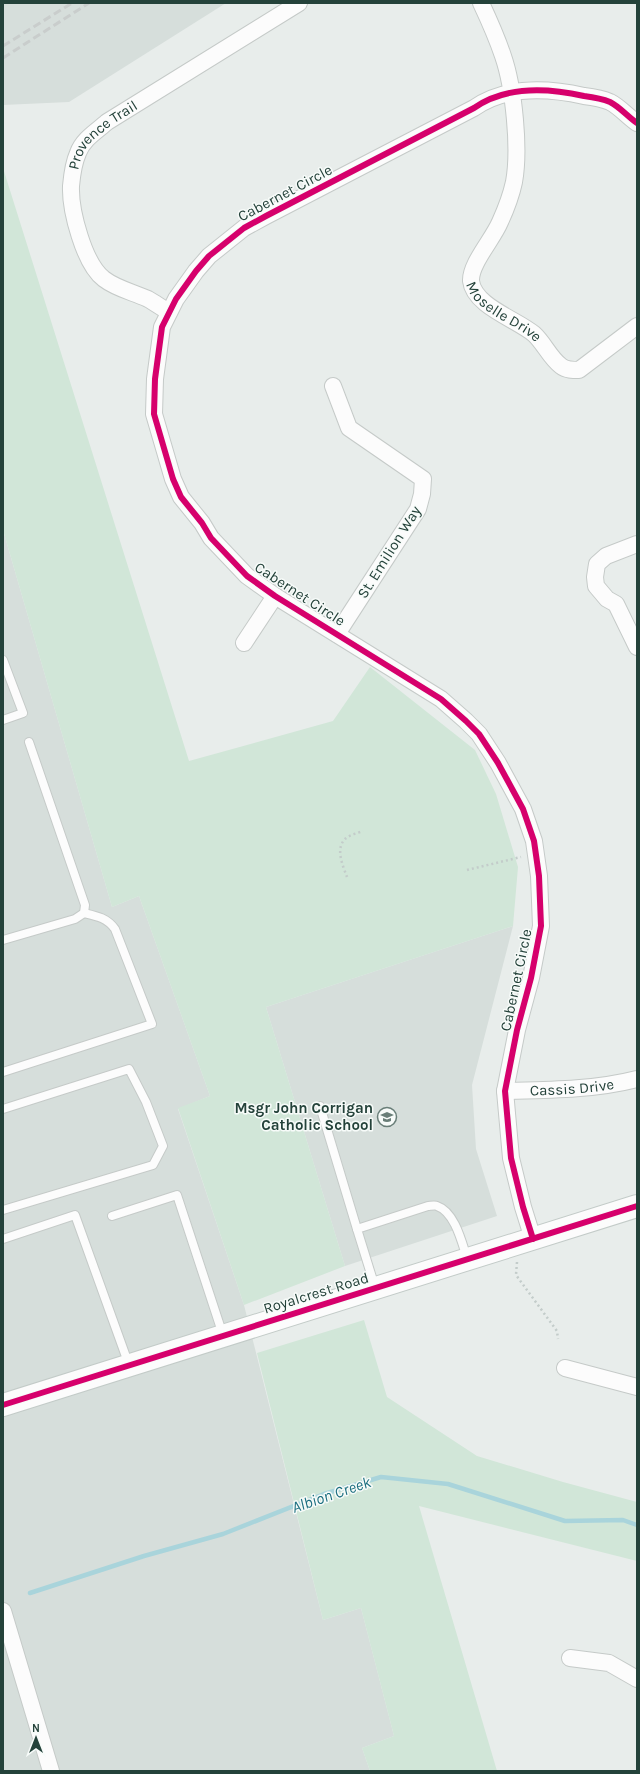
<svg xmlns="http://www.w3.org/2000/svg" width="640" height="1774" font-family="Karla,sans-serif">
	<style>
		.built { fill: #d6dedb }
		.green { fill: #d1e6d8 }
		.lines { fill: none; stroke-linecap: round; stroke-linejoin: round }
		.stream { stroke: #a9d4db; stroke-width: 4.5 }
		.lane-casing { stroke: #c5cac8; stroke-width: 10 }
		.street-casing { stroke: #c5cac8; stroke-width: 18 }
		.secondary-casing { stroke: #c3cbc8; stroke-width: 24 }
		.path { stroke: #c3ccca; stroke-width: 2.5; stroke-dasharray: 2 3; stroke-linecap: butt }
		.lane { stroke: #fcfcfc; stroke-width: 8 }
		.street { stroke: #fcfcfc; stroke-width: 16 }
		.secondary { stroke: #fcfcfc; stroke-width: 22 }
		.rail { stroke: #c9cdcc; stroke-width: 3; stroke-dasharray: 8 4; stroke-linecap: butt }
		.cycleway-casing { stroke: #f7fbf9; stroke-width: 8 }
		.cycleway { stroke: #d6006c; stroke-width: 6 }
		.labels { text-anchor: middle; stroke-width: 3; stroke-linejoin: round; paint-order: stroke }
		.street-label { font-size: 15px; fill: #24423a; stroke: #f7fbf9 }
		.poi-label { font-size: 15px; font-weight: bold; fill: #24423a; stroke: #f7fbf9; text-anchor: end }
		.water-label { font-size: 16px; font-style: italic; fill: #1c6f80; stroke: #f7fbf9 }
	</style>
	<rect width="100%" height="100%" fill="#e8edeb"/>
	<g class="built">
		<polygon points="3,3 226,3 69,102 3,105"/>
		<polygon points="3,530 112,907 139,896 210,1096 178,1109 244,1305 323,1620 361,1608 394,1736 362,1748 370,1771 3,1771"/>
		<polygon points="513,926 472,1085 476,1149 497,1216 345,1266 266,1007"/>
	</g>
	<g class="green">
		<polygon points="3,168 189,761 333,721 370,667 475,750 496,794 518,867 513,926 266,1007 345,1266 244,1305 178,1108 210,1096 139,896 112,907 3,530"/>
		<polygon points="364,1320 387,1397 477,1456 563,1482 637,1502 637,1561 419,1506 497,1771 370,1771 362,1748 394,1736 361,1608 323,1620 257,1353"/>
	</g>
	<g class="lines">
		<polyline class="stream" points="30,1593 144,1556 223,1534 324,1494 381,1477 448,1484 565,1521 623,1520 637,1525"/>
		<defs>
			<g id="lane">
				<polyline points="3,660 23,713 3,720"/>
				<polyline points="3,940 75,919 84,913 85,905 29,742"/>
				<path d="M 3,1072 L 152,1024 L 115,929 C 107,918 97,916 84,913"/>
				<polyline points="320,1106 357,1229"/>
				<polyline points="3,1109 129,1069 146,1102 163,1146 153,1165 3,1210"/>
				<polyline points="112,1216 177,1195 223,1335"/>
				<polyline points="3,1239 75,1215 129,1365"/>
				<path d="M 375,1287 L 357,1229 L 428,1206 C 430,1206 435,1205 437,1206 C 455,1212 462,1243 467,1258"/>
			</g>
			<g id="street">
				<path id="s1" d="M 481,3 C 489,20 497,38 503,56 C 514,88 520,149 514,182 C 511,196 506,209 500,222 C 493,239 470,264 471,281 C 474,306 516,319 534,334 C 544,343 550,358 561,366 C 566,370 573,370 579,370 L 637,326"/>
				<path id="s2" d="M 169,312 C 162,308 155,303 148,299 C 133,292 117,289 104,279 C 84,264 70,210 71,186 C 72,175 74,162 78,153 C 83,139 97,131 107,122 L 299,3"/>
				<polyline points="333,386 349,428 423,479 422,494 418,509 337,634"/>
				<polyline points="637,544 606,556 597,564 595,577 596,586 607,599 616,604 637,647"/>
				<polyline points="244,643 275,596"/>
				<path id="s3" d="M 505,1091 C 549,1090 594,1090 637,1079"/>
				<path d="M 533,1239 L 523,1207 L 511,1158 L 505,1091 L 517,1030 L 531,978 L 541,926 L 539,876 L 534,841 L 523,809 L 498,763 L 479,734 L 466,721 L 441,699 L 275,596 L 247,576 L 211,538 L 202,523 L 181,497 L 173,479 L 154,414 L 155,379 L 162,327 L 176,299 L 196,271 L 209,256 L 244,228 L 266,216 L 474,108 C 505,86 548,88 584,96 C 592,97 603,99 610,102 C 620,107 628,117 637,123"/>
				<polyline points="565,1368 637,1387"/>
				<polyline points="3,1611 51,1771"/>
				<polyline points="570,1658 609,1663 637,1679"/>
			</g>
			<polyline id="secondary" points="3,1405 637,1206"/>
		</defs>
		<use href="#lane" class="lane-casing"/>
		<use href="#street" class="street-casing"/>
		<use href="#secondary" class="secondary-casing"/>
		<g class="path">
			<polyline points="467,870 521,857"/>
			<path d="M 347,877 C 343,866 335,849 345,839 C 349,835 358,833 363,831"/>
			<polyline points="517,1262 516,1275 557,1331 558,1339"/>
		</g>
		<use href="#lane" class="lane"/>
		<use href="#street" class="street"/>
		<use href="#secondary" class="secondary"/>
		<g class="rail">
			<polyline points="3,46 72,3"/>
			<polyline points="3,58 89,3"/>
		</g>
		<defs>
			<g id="cycleway">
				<path d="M 533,1239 L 523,1207 L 511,1158 L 505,1091 L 517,1030 L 531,978 L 541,926 L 539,876 L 534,841 L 523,809 L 498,763 L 479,734 L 466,721 L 441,699 L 275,596 L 247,576 L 211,538 L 202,523 L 181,497 L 173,479 L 154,414 L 155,379 L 162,327 L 176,299 L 196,271 L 209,256 L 244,228 L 266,216 L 474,108 C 505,86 548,88 584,96 C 592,97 603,99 610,102 C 620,107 628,117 637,123"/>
				<polyline points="3,1405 637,1206"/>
			</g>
		</defs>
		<use href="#cycleway" class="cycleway-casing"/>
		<use href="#cycleway" class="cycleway"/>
	</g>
	<defs>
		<symbol id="school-ring" viewBox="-11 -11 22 22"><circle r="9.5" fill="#f7fbf9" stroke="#697e78" stroke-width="1.5"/><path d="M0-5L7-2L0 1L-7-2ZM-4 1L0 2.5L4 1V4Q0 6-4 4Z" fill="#697e78"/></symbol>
	</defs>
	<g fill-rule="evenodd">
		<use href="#school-ring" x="376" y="1106" width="22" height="22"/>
	</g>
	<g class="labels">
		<g class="street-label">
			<text dy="5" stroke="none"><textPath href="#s2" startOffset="238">Provence Trail</textPath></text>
			<text transform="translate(285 193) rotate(-28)" y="5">Cabernet Circle</text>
			<text dy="5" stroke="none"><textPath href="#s1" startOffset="340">Moselle Drive</textPath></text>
			<text transform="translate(389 552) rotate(-58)" y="5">St. Emilion Way</text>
			<text transform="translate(300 594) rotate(33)" y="5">Cabernet Circle</text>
			<text transform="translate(516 980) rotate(-78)" y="5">Cabernet Circle</text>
			<text dy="5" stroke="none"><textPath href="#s3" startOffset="67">Cassis Drive</textPath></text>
			<text transform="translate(316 1293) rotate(-17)" y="5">Royalcrest Road</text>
		</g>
		<g class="poi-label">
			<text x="373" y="1113">Msgr John Corrigan<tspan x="373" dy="17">Catholic School</tspan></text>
		</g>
		<g class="water-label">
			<text transform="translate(331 1494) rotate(-19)" y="6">Albion Creek</text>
		</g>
	</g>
	<rect width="640" height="1774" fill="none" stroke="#24423a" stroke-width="8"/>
	<g transform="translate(36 1738)" stroke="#f7fbf9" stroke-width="3" paint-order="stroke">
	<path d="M0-3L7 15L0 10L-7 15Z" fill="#24423a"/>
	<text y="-6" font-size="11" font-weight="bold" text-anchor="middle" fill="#24423a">N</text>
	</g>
</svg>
